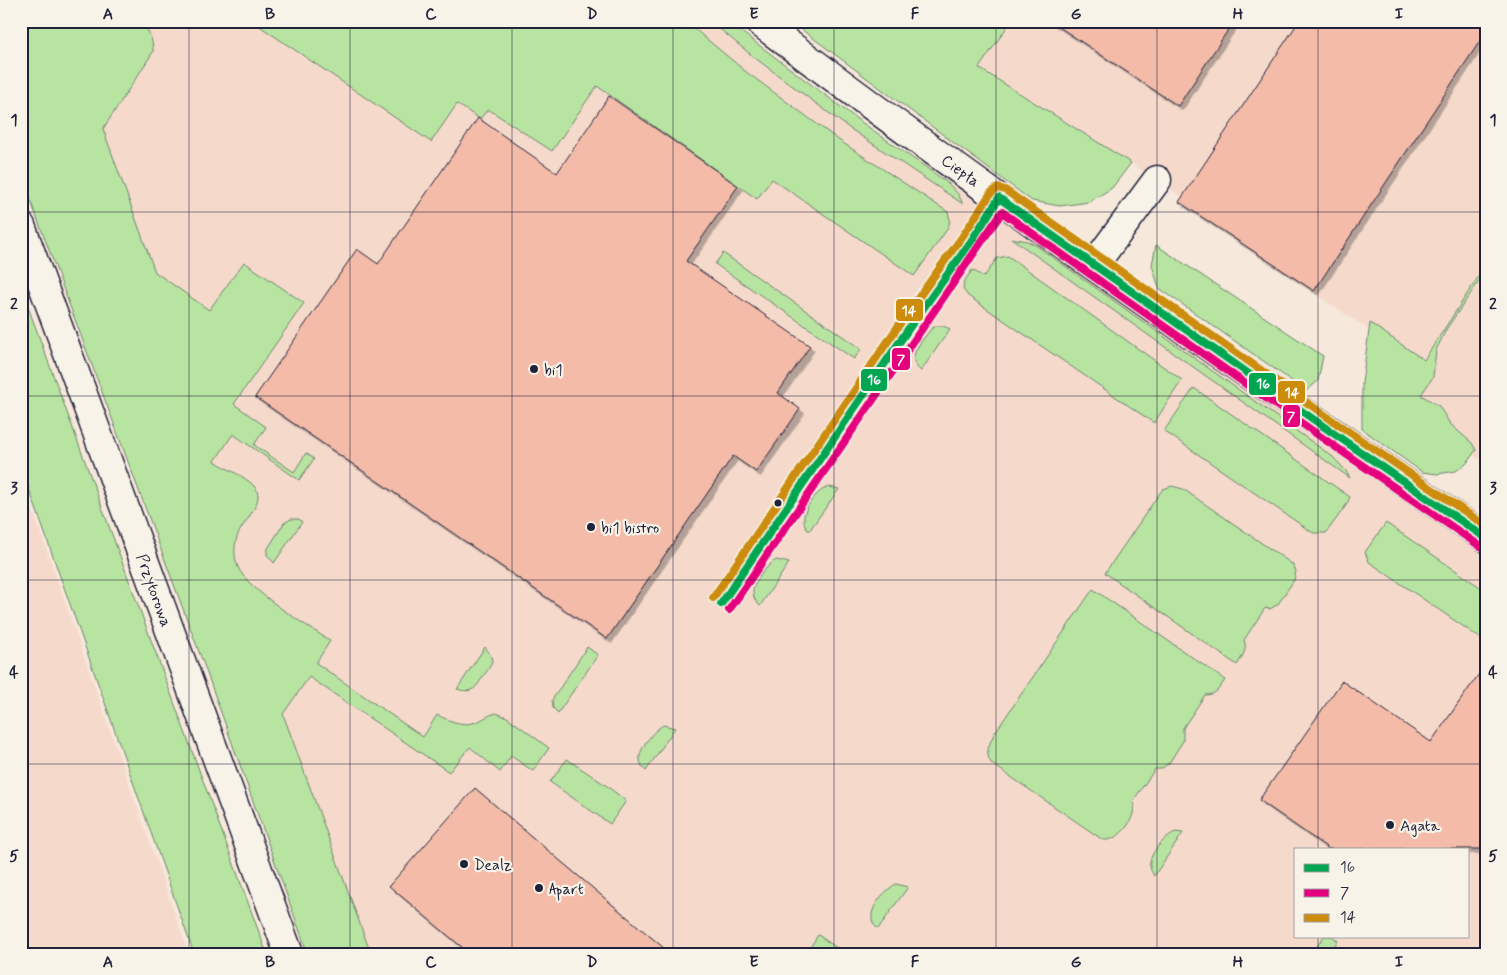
<svg xmlns="http://www.w3.org/2000/svg" width="1507" height="975" font-family="Mynerve,sans-serif">
	<style>
		.built { fill: #f5dacc; fill-rule: evenodd }
		.green { fill: #b8e4a1; stroke: #6d836e }
		.building { fill: #f3bba8; stroke: #22223b; filter: url(#shadow) }
		.lines { fill: none; stroke-linecap: round; stroke-linejoin: round }
		.street-casing { stroke: #22223b; stroke-width: 31 }
		.street { stroke: #f7f3e8; stroke-width: 28 }
		.bus-1-casing { stroke: #f7f3e8; stroke-width: 11 }
		.bus-2-casing { stroke: #f7f3e8; stroke-width: 11 }
		.bus-3-casing { stroke: #f7f3e8; stroke-width: 11 }
		.bus-1 { stroke: #00a651; stroke-width: 8 }
		.bus-2 { stroke: #e5007d; stroke-width: 8 }
		.bus-3 { stroke: #cc8c0c; stroke-width: 8 }
		.grid { fill: none; stroke: #22223b; stroke-width: 1; stroke-opacity: 0.55 }
		.poi-dot { fill: #22223b; stroke: #f7f3e8; stroke-width: 2 }
		.labels { text-anchor: middle; stroke-width: 4.5; stroke-linejoin: round; paint-order: stroke }
		.street-label { font-size: 16px; fill: #22223b; stroke: #f7f3e8 }
		.poi-label { font-size: 16px; fill: #22223b; stroke: #f7f3e8; text-anchor: start }
		.line-badge { stroke: #f7f3e8; stroke-width: 2 }
		.badge-label { font-size: 14px; text-anchor: middle; font-weight: bold; fill: #fff }
		.neatline { fill: none; stroke: #22223b; stroke-width: 2 }
		.grid-label { font-size: 16px; text-anchor: middle; font-weight: bold; fill: #22223b }
	</style>
	<defs>
		<filter id="shadow"><feDropShadow dx="4.5" dy="4.5" stdDeviation="0" flood-color="#0004"/></filter>
	</defs>
	<rect width="100%" height="100%" fill="#f6e8db"/>
	<filter id="ink" filterUnits="userSpaceOnUse"><feTurbulence type="fractalNoise" baseFrequency=".02" numOctaves="2"/><feDisplacementMap in="SourceGraphic" scale="10" xChannelSelector="R" yChannelSelector="G"/><feConvolveMatrix kernelMatrix="1 2 1 2 8 2 1 2 1" color-interpolation-filters="sRGB"/></filter>
	<g filter="url(#ink)">
		<g class="built">
			<path d="M 21,21 L 727,21 L 857,119 L 1486,556 L 1486,954 L 308,954 L 204,665 L 21,175 ZM 1296,849 L 1468,849 L 1468,936 L 1296,936 Z"/>
			<polygon points="872,21 1486,21 1486,464 1395,403 1420,364 1178,202 1182,197 1157,180 980,68"/>
			<polygon points="21,477 189,954 21,954"/>
		</g>
		<g class="green">
			<path d="M 21,21 L 139,21 C 149,29 153,39 153,52 L 103,129 L 155,272 L 209,310 L 244,262 L 304,303 L 234,404 L 266,427 L 254,445 L 294,472 L 306,453 L 314,459 L 299,480 L 233,434 L 215,461 C 226,469 245,476 254,486 C 268,501 241,523 237,537 C 234,547 234,558 238,567 C 247,590 308,626 330,641 L 316,663 L 423,737 L 437,715 C 448,720 461,726 473,723 C 481,721 488,715 496,713 L 507,717 L 549,748 L 533,771 L 511,756 L 500,772 L 470,747 L 449,772 L 309,677 L 283,714 L 371,954 L 308,954 L 204,665 L 21,175 Z"/>
			<polygon points="252,21 685,21 745,71 840,141 948,212 950,220 948,228 914,276 772,179 757,199 597,86 552,151 488,109 480,119 457,104 431,142"/>
			<polygon points="710,21 727,21 857,119 948,183 958,194 963,204 849,128 755,58"/>
			<polygon points="790,21 1011,21 979,68 1131,163 1112,188 1089,202 1060,206 1032,201"/>
			<polygon points="1011,238 1027,241 1037,246 1333,457 1346,471 1350,478"/>
			<polygon points="1156,245 1323,356 1318,381 1306,391 1159,288 1152,265"/>
			<polygon points="723,253 861,349 854,359 715,264"/>
			<polygon points="1008,256 1182,380 1154,423 968,296 963,289 964,282 972,270 984,277 997,258"/>
			<polygon points="1486,265 1486,271 1447,328 1436,350 1433,377 1421,395 1439,406 1450,424 1472,443 1476,450 1466,464 1456,471 1437,474 1422,472 1362,429 1362,383 1370,323 1424,360"/>
			<polygon points="21,288 267,954 194,954 21,466"/>
			<path d="M 936,326 L 943,326 L 950,329 L 921,371 C 904,358 922,341 931,329 Z"/>
			<polygon points="1194,388 1350,497 1347,504 1326,533 1313,533 1164,431"/>
			<path d="M 1172,486 L 1183,489 L 1292,564 L 1296,571 L 1294,580 L 1278,604 L 1270,609 L 1265,608 L 1244,640 C 1248,649 1242,657 1237,665 L 1105,573 L 1159,494 L 1163,489 Z"/>
			<path d="M 829,487 L 839,489 L 809,531 C 794,519 815,490 829,487 Z"/>
			<polygon points="291,519 299,519 302,522 274,563 267,555 267,550 284,523"/>
			<polygon points="1386,523 1486,591 1486,642 1369,562 1365,552"/>
			<path d="M 777,560 L 789,563 L 760,606 C 756,602 753,598 753,591 C 753,583 769,562 777,560 Z"/>
			<path d="M 1093,589 L 1225,680 C 1219,689 1216,695 1205,695 L 1183,728 L 1183,741 L 1169,763 L 1161,769 L 1155,769 L 1133,801 C 1138,817 1120,842 1103,840 L 992,764 C 984,754 989,745 994,734 Z"/>
			<path d="M 485,647 C 488,651 492,656 492,661 C 491,666 487,671 484,675 C 476,688 473,694 457,689 Z"/>
			<polygon points="587,647 598,655 558,713 553,708 552,700"/>
			<path d="M 664,725 L 675,728 L 646,771 C 642,767 639,762 640,756 C 640,748 656,727 664,725 Z"/>
			<polygon points="567,759 607,786 626,801 610,824 550,782"/>
			<path d="M 1176,832 L 1183,833 L 1154,876 C 1151,871 1149,866 1150,861 C 1152,851 1167,834 1176,832 Z"/>
			<path d="M 896,884 L 908,887 L 878,929 C 861,916 883,891 896,884 Z"/>
			<polygon points="818,935 846,954 806,954"/>
			<polygon points="1324,936 1332,936 1338,941 1329,954 1312,954"/>
		</g>
		<g class="building">
			<polygon points="1050,21 1234,21 1178,106"/>
			<polygon points="1299,21 1486,21 1486,32 1314,291 1179,202"/>
			<polygon points="609,96 738,186 686,261 810,346 778,393 800,409 756,472 733,456 607,639 255,397 357,249 378,264 478,118 557,173"/>
			<polygon points="1486,664 1486,849 1329,849 1259,800 1342,681 1431,742"/>
			<polygon points="475,788 538,842 671,954 470,954 389,886"/>
		</g>
		<g class="lines">
			<defs>
				<g id="street">
					<path d="M 758,21 C 995,200 1241,370 1486,538"/>
					<polyline points="21,226 289,954"/>
					<polyline points="1094,265 1157,180"/>
				</g>
			</defs>
			<use href="#street" class="street-casing"/>
			<use href="#street" class="street"/>
			<defs>
				<polyline id="bus-1" points="721,604 909,328 970,243 999,198 1330,431 1486,538"/>
				<polyline id="bus-2" points="729,610 1002,212 1324,439 1480,546"/>
				<polyline id="bus-3" points="713,598 901,322 962,237 991,193 998,188 1005,190 1336,423 1486,526"/>
			</defs>
			<use href="#bus-1" class="bus-1-casing"/>
			<use href="#bus-2" class="bus-2-casing"/>
			<use href="#bus-3" class="bus-3-casing"/>
			<use href="#bus-1" class="bus-1"/>
			<use href="#bus-2" class="bus-2"/>
			<use href="#bus-3" class="bus-3"/>
		</g>
	</g>
	<path class="grid" d="M 189,21 L 189,954M 350,21 L 350,954M 512,21 L 512,954M 673,21 L 673,954M 834,21 L 834,954M 996,21 L 996,954M 1157,21 L 1157,954M 1318,21 L 1318,849M 21,212 L 1486,212M 21,396 L 1486,396M 21,580 L 1486,580M 21,764 L 1486,764M 1318,936 L 1318,954"/>
	<g class="poi-dot">
		<circle cx="534" cy="369" r="5"/>
		<circle cx="778" cy="503" r="4.5"/>
		<circle cx="591" cy="527" r="5"/>
		<circle cx="1390" cy="825" r="5"/>
		<circle cx="464" cy="864" r="5"/>
		<circle cx="539" cy="888" r="5"/>
	</g>
	<g class="labels">
		<g class="street-label">
			<text transform="translate(961 170) rotate(36)" y="6">Ciepła</text>
			<text transform="translate(155 590) rotate(70)" y="6">Przytorowa</text>
		</g>
		<g class="poi-label">
			<text x="544" y="375">bi1</text>
			<text x="601" y="533">bi1 bistro</text>
			<text x="1400" y="831">Agata</text>
			<text x="474" y="870">Dealz</text>
			<text x="549" y="894">Apart</text>
		</g>
	</g>
	<g class="line-badge">
		<rect x="895" y="298" width="29" height="24" rx="5" fill="#cc8c0c"/>
		<rect x="891" y="347" width="20" height="24" rx="5" fill="#e5007d"/>
		<rect x="860" y="368" width="28" height="24" rx="5" fill="#00a651"/>
		<rect x="1248" y="372" width="29" height="24" rx="5" fill="#00a651"/>
		<rect x="1277" y="380" width="29" height="24" rx="5" fill="#cc8c0c"/>
		<rect x="1282" y="404" width="19" height="24" rx="5" fill="#e5007d"/>
	</g>
	<g class="badge-label">
		<text x="909" y="315">14</text>
		<text x="901" y="364">7</text>
		<text x="874" y="384">16</text>
		<text x="1263" y="388">16</text>
		<text x="1292" y="397">14</text>
		<text x="1291" y="421">7</text>
	</g>
	<rect width="1507" height="975" fill="none" stroke="#f7f3e8" stroke-width="55"/>
	<rect x="1294" y="848" width="175" height="90" fill="#f7f3e8" stroke="#a29fa3"/>
	<rect x="1304" y="864" width="25" height="8" fill="#00a651" stroke="#a29fa3"/>
	<text x="1340" y="872" font-size="15" fill="#22223b">16</text>
	<rect x="1304" y="889" width="25" height="8" fill="#e5007d" stroke="#a29fa3"/>
	<text x="1340" y="898" font-size="15" fill="#22223b">7</text>
	<rect x="1304" y="914" width="25" height="8" fill="#cc8c0c" stroke="#a29fa3"/>
	<text x="1340" y="922" font-size="15" fill="#22223b">14</text>
	<rect x="28" y="28" width="1452" height="920" class="neatline"/>
	<g class="grid-label">
		<text x="108" y="19">A</text>
		<text x="270" y="19">B</text>
		<text x="431" y="19">C</text>
		<text x="592" y="19">D</text>
		<text x="754" y="19">E</text>
		<text x="915" y="19">F</text>
		<text x="1076" y="19">G</text>
		<text x="1238" y="19">H</text>
		<text x="1399" y="19">I</text>
		<text x="14" y="125">1</text>
		<text x="1493" y="125">1</text>
		<text x="14" y="309">2</text>
		<text x="1493" y="309">2</text>
		<text x="14" y="493">3</text>
		<text x="1493" y="493">3</text>
		<text x="14" y="677">4</text>
		<text x="1493" y="677">4</text>
		<text x="14" y="861">5</text>
		<text x="1493" y="861">5</text>
		<text x="108" y="967">A</text>
		<text x="270" y="967">B</text>
		<text x="431" y="967">C</text>
		<text x="592" y="967">D</text>
		<text x="754" y="967">E</text>
		<text x="915" y="967">F</text>
		<text x="1076" y="967">G</text>
		<text x="1238" y="967">H</text>
		<text x="1399" y="967">I</text>
	</g>
</svg>
